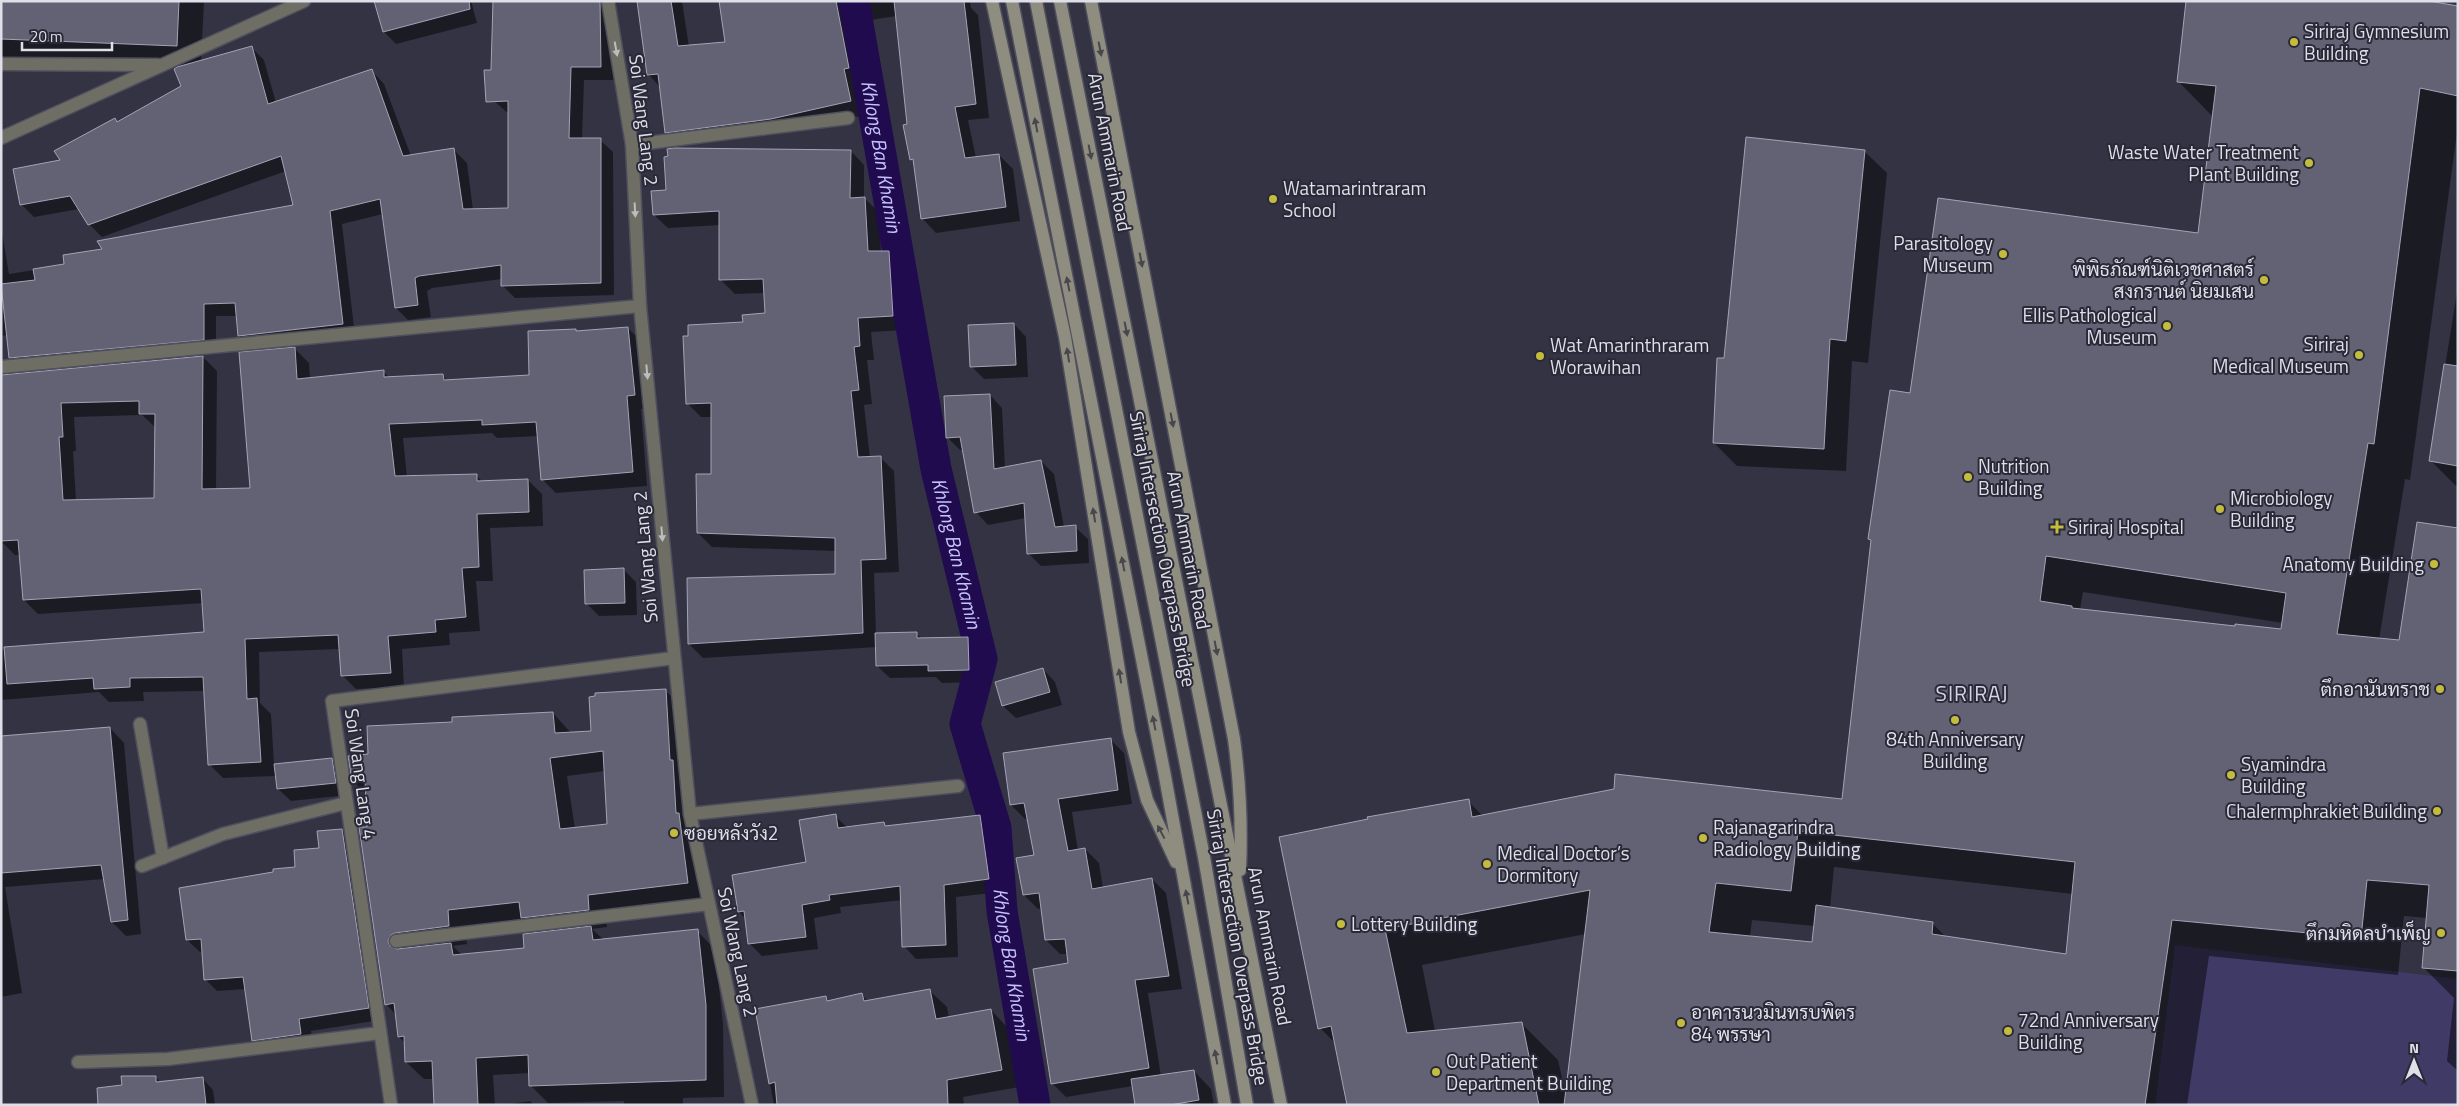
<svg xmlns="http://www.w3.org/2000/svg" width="2459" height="1106" font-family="'Titillium Web',Sarabun,sans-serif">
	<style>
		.green { fill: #403a67 }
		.shadow { fill: #0007; fill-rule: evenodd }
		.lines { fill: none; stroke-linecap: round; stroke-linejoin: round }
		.canal { stroke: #200b4f; stroke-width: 31 }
		.building { fill: #636274; stroke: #a4a3b7; fill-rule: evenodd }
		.minor-casing { stroke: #4f4f5e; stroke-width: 15 }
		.secondary-casing { stroke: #4f4f5e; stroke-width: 15 }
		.minor { stroke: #6e6e65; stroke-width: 12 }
		.secondary { stroke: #8e8d80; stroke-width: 12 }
		.oneway { fill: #bdbdc1 }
		.oneway2 { fill: #48474e }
		.poi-dot { fill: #c4bc3d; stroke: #2a2938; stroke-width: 2 }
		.labels { text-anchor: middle; stroke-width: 4; stroke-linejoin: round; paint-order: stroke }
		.poi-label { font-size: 19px; fill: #dfdfe9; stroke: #2a2938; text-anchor: start }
		.street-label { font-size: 19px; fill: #dfdfe9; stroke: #2a2938 }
		.water-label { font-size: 20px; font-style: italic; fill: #c5c0fe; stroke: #2a2938 }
		.quarter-label { font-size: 21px; letter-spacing: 1px; fill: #d3d2e7; stroke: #2a2938 }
	</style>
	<rect width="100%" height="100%" fill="#343343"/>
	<polygon class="green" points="2175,945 2458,979 2458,1105 2155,1105"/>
	<g class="shadow">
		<polygon points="1,1 204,1 201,62 251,47 264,60 276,103 372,71 384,84 411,156 454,150 467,163 473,210 509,210 509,114 495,102 495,1 613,1 614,80 584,80 582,140 600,140 613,152 614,295 515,298 502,285 502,279 432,288 427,291 431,317 408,320 396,308 383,214 342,224 355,336 252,348 239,336 238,316 216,316 216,352 23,370 10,357 7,335 1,336 1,226 9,274 65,265 104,250 295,206 286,171 102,237 89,224 79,209 34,217 21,204 62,161 118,123 182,87 176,69 1,61"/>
		<polygon points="376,1 471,1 477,23 396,44 384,32"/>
		<polygon points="638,1 682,1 689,47 726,43 720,1 970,1 971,8 978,15 989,118 968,120 976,158 999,155 1013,169 1020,221 936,233 922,218 915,162 911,159 897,16 851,23 862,82 857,83 864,115 786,133 680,146 666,132 660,87 649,75"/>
		<path d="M 2187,1 L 2432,1 L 2458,8 L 2458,125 L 2410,480 L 2405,479 L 2379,640 L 2400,642 L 2458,529 L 2458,1071 L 2447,1061 L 2454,998 L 2423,967 L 2427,918 L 2404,916 L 2398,975 L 2209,956 L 2187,1105 L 1348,1105 L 1336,1044 L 1320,1028 L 1468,801 L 1483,816 L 1843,800 L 1872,541 L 1870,539 L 1911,394 L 2199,234 L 2213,117 L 2178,81 ZM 2083,592 L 2283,623 L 2282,630 L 2236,627 L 2080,610 ZM 1834,867 L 2073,894 L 2067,955 L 1947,938 L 1933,924 L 1830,908 ZM 1752,920 L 1814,926 L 1813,943 L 1750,937 ZM 1586,934 L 1566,1096 L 1558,1060 L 1521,1023 L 1435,1031 L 1422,965 Z"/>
		<polygon points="851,151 864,165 864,198 879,212 881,252 888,252 902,266 906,330 871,332 874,360 867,360 872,404 864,405 870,458 880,457 894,471 899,572 874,573 876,634 916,633 922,639 968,638 981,651 982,682 942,683 936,677 890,678 877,666 877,647 703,658 689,644 836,575 836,551 712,547 698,533 712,475 712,417 701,417 687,403 744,323 766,314 765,293 735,294 721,280 721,225 668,228 654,215 668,191"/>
		<polygon points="1864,151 1887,173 1868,363 1852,361 1846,471 1737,466 1714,443 1725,359"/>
		<polygon points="2458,286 2458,488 2430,460"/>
		<polygon points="1014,324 1026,337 1028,377 984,379 971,366"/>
		<path d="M 628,328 L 642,342 L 649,409 L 641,409 L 647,486 L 556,493 L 542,479 L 538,436 L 497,438 L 492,433 L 403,438 L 407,477 L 476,475 L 483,482 L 528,480 L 542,494 L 543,526 L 490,528 L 493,581 L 476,581 L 480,631 L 449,633 L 450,645 L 402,649 L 404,687 L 356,689 L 342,675 L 340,649 L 259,652 L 260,703 L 271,714 L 274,765 L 332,759 L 344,771 L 348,795 L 291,801 L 278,789 L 277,776 L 223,778 L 209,764 L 205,691 L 143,692 L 144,701 L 109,702 L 99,692 L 1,700 L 1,649 L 206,633 L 204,603 L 38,614 L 24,600 L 21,555 L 15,555 L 1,541 L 1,377 L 203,357 L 217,371 L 216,490 L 251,490 L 294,348 L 309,363 L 310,379 L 383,371 L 390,378 L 443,375 L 448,381 L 531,376 L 577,333 ZM 142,415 L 156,428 L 155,499 L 76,501 L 73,451 L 76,451 L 74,417 Z"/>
		<polygon points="990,395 1002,408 1005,468 1041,461 1054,474 1064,527 1075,527 1088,539 1089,563 1041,566 1028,553 1026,518 988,525 976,512 964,450 960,450 947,437"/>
		<polygon points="623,569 636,582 637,615 599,616 587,604"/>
		<polygon points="1043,669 1055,682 1062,705 1016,718 1003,706"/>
		<path d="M 665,690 L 683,708 L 705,900 L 605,912 L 607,927 L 592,929 L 604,940 L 697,931 L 715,949 L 723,1024 L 724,1097 L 683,1098 L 683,1105 L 624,1105 L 624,1101 L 548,1103 L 530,1085 L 530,1073 L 493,1075 L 495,1105 L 435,1105 L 434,1079 L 424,1079 L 406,1062 L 405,1043 L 399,1037 L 397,1016 L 386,1004 L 367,795 L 353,781 L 369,755 L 453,723 L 553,713 L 571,733 L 592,732 ZM 605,771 L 608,825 L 575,829 L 567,776 ZM 525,921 L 538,934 L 526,949 L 462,955 L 453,946 L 467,944 L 465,928 Z"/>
		<polygon points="110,728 124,743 141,934 126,936 112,922 104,879 5,887 22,993 1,997 1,737"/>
		<polygon points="1110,739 1124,753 1132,804 1072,812 1078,851 1085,849 1099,863 1103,888 1152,879 1166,893 1182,989 1148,993 1161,1076 1194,1071 1211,1089 1214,1105 1136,1105 1133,1086 1066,1097 1052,1083 1070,964 1068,954 1060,954 1046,940 1042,908 1038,909 1024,895 1035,856 1028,818 1025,819 1011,805"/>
		<polygon points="835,816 848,828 884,824 887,827 980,816 992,829 1000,892 956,897 958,957 916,959 904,946 902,900 840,907 841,913 814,918 818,949 762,956 749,943 746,919 739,912 733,876 807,863"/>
		<polygon points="342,830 354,843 380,1020 311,1031 313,1046 265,1052 253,1040 246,989 217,991 205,979 203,952 200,952 187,940 297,869"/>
		<polygon points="929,990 947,1007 949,1018 991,1010 1008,1028 1019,1087 963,1097 964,1105 774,1105 756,1010 825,997 829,1001 861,994 868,1001"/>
		<polygon points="156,1077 161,1083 202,1078 213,1090 215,1105 103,1105"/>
		<polygon points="530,1101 534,1105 502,1105"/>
	</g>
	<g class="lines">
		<path class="canal" id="s1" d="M 854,1 L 936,469 L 982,659 L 965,724 L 996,828 L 1002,911 L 1035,1105"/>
	</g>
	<g class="building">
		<polygon points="1,1 179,1 177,46 1,39"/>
		<polygon points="374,1 469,1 470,9 383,32"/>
		<polygon points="493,1 600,1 601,67 571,67 569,138 601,138 601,283 501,286 501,265 419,276 415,278 418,305 395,308 380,199 330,211 343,324 238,336 235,303 204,304 204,340 9,358 1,284 35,280 33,269 64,264 63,255 102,249 97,241 293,205 281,156 88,225 70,196 20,205 13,169 60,160 54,151 115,118 117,122 181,86 174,69 177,67 252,46 268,104 372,69 403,156 454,148 463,209 508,208 508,101 486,102 484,70 491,70"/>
		<polygon points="637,1 671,1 678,46 725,42 719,1 836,1 849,68 844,69 851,101 771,119 665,133 658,74 647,75"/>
		<polygon points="894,1 964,1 976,104 955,107 965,158 999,154 1006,207 921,219 913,159 910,160 903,125 907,124"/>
		<path d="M 2186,1 L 2429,1 L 2458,6 L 2458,96 L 2420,88 L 2374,444 L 2368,443 L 2337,634 L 2399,640 L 2417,522 L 2458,528 L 2458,971 L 2422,968 L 2429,885 L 2367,880 L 2361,938 L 2172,920 L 2145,1105 L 1564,1105 L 1590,890 L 1385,929 L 1407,1033 L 1522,1022 L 1539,1105 L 1347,1105 L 1331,1026 L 1318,1029 L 1279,837 L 1368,819 L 1367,817 L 1469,799 L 1472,817 L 1614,789 L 1615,774 L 1842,799 L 1871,540 L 1868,539 L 1890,390 L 1910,393 L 1938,198 L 2198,233 L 2216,86 L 2177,82 ZM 2046,556 L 2286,593 L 2281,629 L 2235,624 L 2235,626 L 2072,608 L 2072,606 L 2040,601 ZM 1798,831 L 2075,862 L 2066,954 L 1932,934 L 1933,922 L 1816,905 L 1812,942 L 1709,932 L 1716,883 L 1791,891 Z"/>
		<polygon points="1746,137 1865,150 1846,341 1830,339 1824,449 1713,443 1717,358 1724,358"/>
		<polygon points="674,148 851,150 850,198 865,197 868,251 889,251 893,316 858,318 860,346 854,347 859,390 851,391 858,457 881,456 886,559 861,560 863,633 688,644 687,578 835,574 835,538 697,533 696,474 711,474 711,403 686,404 683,336 688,336 688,325 743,322 742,315 765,313 763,279 719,280 719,211 653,215 651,191 666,190 664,157 668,156 667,149"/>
		<polygon points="1014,323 1016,365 970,367 968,325"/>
		<path d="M 628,327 L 635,395 L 627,396 L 633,472 L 541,480 L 536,422 L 482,425 L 482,420 L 389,424 L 395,476 L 477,474 L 477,481 L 528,479 L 529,512 L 477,514 L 479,567 L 462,568 L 466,617 L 435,620 L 436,632 L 388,636 L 391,673 L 341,676 L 338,635 L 245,639 L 247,699 L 257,698 L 261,762 L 208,765 L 203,677 L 130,678 L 130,687 L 94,689 L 93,678 L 7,684 L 4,647 L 204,632 L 201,589 L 23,600 L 18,540 L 1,541 L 1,375 L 203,356 L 202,489 L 250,488 L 239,352 L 295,347 L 297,379 L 384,370 L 384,377 L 443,374 L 444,380 L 529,375 L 528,331 L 576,329 L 576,331 ZM 139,401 L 139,414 L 155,414 L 154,498 L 63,500 L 59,437 L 63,437 L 61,403 Z"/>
		<polygon points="2444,364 2458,366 2458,466 2429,461"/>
		<polygon points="990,394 994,469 1041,460 1055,527 1076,525 1077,551 1027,554 1024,503 974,513 960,437 946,438 944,396"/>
		<polygon points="624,568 625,603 585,604 584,570"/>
		<polygon points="917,632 917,638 968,637 969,670 928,671 928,665 876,666 875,633"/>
		<polygon points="1043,668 1050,692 1002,706 995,682"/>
		<path d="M 666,689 L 670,760 L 673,760 L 676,813 L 679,813 L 688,883 L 588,895 L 589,910 L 521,918 L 519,902 L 448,910 L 449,926 L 395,933 L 391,935 L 388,941 L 390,946 L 397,949 L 451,943 L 453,955 L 524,948 L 523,934 L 591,926 L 593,940 L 698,929 L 706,1005 L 706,1080 L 529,1086 L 528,1055 L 476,1058 L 478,1105 L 434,1105 L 432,1061 L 405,1062 L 404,1036 L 398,1037 L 394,1003 L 385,1005 L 359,827 L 367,827 L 365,780 L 352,781 L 348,756 L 368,754 L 367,726 L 452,722 L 452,717 L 553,712 L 555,733 L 591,731 L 589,697 L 595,696 L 595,693 ZM 603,751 L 607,824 L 560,829 L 550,758 Z"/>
		<polygon points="110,727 128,920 111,922 101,865 1,873 1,736"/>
		<polygon points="1111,738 1118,790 1058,799 1068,851 1085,848 1092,889 1152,878 1169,976 1135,980 1149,1068 1051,1084 1033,969 1068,963 1065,939 1045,940 1039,893 1023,895 1016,858 1034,855 1024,803 1010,805 1003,753"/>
		<polygon points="332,758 336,783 277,789 274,764"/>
		<polygon points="836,814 838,828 884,822 885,826 980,815 989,879 944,885 946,945 902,947 900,886 829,895 830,900 802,905 806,937 748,944 744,911 738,912 732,875 806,862 799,820"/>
		<polygon points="342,829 369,1008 299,1019 301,1034 252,1041 243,977 204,980 201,939 186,940 179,888 273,872 273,869 295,867 294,850 319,848 317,831"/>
		<polygon points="930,989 936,1019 991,1009 1002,1070 947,1080 948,1105 777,1105 775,1082 769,1084 755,1009 826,996 827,1001 862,993 864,1001"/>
		<polygon points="1194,1070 1199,1100 1170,1105 1135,1105 1131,1079"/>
		<polygon points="121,1076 156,1076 156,1082 203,1077 206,1105 98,1105 97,1088 122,1085"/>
	</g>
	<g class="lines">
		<defs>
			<g id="minor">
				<polyline points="608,1 632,145 640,306 690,814 752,1105"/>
				<polyline points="1,64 158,65"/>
				<polyline points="1,138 304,1"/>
				<polyline points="632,145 848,118"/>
				<polyline points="1,367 640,306"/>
				<polyline points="140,724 163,858"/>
				<polyline points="690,814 958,786"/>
				<polyline points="142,866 223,834 346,803"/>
				<polyline points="396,941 709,904"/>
				<polyline points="78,1062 168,1059 380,1033"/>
				<polyline points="391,1105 332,701 674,658"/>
			</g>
			<g id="secondary">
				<polyline points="992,1 1065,337 1129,732 1147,800 1176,862"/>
				<polyline points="1012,1 1164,771 1225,1105"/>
				<polyline points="1036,1 1204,857 1247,1105"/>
				<polyline points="1060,1 1281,1105"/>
				<path d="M 1091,1 L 1234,739 C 1240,783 1242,825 1240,870"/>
			</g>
		</defs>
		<use href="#minor" class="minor-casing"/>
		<use href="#secondary" class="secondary-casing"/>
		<use href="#minor" class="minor"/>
		<use href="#secondary" class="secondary"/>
	</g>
	<defs><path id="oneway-solid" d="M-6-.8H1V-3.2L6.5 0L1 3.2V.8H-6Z" transform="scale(1.25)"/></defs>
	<g class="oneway">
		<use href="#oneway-solid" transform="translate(616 49) rotate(80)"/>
		<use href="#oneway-solid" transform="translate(635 210) rotate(87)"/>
		<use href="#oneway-solid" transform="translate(647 372) rotate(85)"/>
		<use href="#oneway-solid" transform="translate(662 534) rotate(85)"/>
	</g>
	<g class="oneway2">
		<use href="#oneway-solid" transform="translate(1100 49) rotate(79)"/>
		<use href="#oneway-solid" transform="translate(1036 125) rotate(-101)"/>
		<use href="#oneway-solid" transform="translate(1090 152) rotate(79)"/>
		<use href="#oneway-solid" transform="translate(1141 260) rotate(79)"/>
		<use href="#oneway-solid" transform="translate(1068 284) rotate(-101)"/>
		<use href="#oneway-solid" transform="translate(1126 329) rotate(79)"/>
		<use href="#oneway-solid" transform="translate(1068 355) rotate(-99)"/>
		<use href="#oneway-solid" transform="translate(1172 420) rotate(79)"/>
		<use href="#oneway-solid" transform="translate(1094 515) rotate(-99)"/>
		<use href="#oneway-solid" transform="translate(1123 564) rotate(-101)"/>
		<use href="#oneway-solid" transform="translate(1216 648) rotate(79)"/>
		<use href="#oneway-solid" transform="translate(1120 676) rotate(-99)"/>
		<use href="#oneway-solid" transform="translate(1154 723) rotate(-101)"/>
		<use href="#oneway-solid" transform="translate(1161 832) rotate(-118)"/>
		<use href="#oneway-solid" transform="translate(1187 897) rotate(-101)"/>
		<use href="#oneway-solid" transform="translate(1216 1057) rotate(-100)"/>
	</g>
	<g class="poi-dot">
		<circle cx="2294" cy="42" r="5"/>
		<circle cx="2309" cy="163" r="5"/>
		<circle cx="1273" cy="199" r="5"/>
		<circle cx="2003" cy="254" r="5"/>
		<circle cx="2264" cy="280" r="5"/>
		<circle cx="2167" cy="326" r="5"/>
		<circle cx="2359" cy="355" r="5"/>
		<circle cx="1540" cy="356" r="5"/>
		<circle cx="1968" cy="477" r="5"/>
		<circle cx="2220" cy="509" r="5"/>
		<path d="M2054.5 519.5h5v5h5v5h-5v5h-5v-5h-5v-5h5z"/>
		<circle cx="2434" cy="564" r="5"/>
		<circle cx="2440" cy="689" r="5"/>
		<circle cx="1955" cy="720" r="5"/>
		<circle cx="2231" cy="775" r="5"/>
		<circle cx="2437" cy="811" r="5"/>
		<circle cx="674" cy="833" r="5"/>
		<circle cx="1703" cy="838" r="5"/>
		<circle cx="1487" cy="864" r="5"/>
		<circle cx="1341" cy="924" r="5"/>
		<circle cx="2441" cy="933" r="5"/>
		<circle cx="1681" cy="1023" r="5"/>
		<circle cx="2008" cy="1031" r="5"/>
		<circle cx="1436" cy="1072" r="5"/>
	</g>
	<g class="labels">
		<g class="poi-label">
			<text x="2304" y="38">Siriraj Gymnesium<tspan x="2304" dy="22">Building</tspan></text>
			<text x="2299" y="159" text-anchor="end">Waste Water Treatment<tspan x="2299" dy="22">Plant Building</tspan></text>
			<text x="1283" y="195">Watamarintraram<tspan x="1283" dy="22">School</tspan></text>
			<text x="1993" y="250" text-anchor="end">Parasitology<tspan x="1993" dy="22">Museum</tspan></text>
			<text x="2254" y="276" text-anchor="end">พิพิธภัณฑ์นิติเวชศาสตร์<tspan x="2254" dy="22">สงกรานต์ นิยมเสน</tspan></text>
			<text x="2157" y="322" text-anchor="end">Ellis Pathological<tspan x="2157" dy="22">Museum</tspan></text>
			<text x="2349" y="351" text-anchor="end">Siriraj<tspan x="2349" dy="22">Medical Museum</tspan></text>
			<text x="1550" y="352">Wat Amarinthraram<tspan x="1550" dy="22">Worawihan</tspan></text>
			<text x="1978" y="473">Nutrition<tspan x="1978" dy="22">Building</tspan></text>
			<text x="2230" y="505">Microbiology<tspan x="2230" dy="22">Building</tspan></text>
			<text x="2068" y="534">Siriraj Hospital</text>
			<text x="2424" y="571" text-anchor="end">Anatomy Building</text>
			<text x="2430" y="696" text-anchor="end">ตึกอานันทราช</text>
			<text x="1955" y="746" text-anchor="middle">84th Anniversary<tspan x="1955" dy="22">Building</tspan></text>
			<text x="2241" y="771">Syamindra<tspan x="2241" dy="22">Building</tspan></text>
			<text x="2427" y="818" text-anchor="end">Chalermphrakiet Building</text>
			<text x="1713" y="834">Rajanagarindra<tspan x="1713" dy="22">Radiology Building</tspan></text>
			<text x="684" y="840">ซอยหลังวัง2</text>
			<text x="1497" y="860">Medical Doctor’s<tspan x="1497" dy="22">Dormitory</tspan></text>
			<text x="1351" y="931">Lottery Building</text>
			<text x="2431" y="940" text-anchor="end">ตึกมหิดลบำเพ็ญ</text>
			<text x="1691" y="1019">อาคารนวมินทรบพิตร<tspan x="1691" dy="22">84 พรรษา</tspan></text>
			<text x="2018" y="1027">72nd Anniversary<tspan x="2018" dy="22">Building</tspan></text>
			<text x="1446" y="1068">Out Patient<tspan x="1446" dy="22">Department Building</tspan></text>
		</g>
		<g class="street-label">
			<text transform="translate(644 120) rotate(83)" y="7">Soi Wang Lang 2</text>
			<text transform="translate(1110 152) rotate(79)" y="7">Arun Ammarin Road</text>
			<text transform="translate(1163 549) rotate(79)" y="7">Siriraj Intersection Overpass Bridge</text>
			<text transform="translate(1189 550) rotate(79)" y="7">Arun Ammarin Road</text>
			<text transform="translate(645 557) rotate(-95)" y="7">Soi Wang Lang 2</text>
			<text transform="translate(361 774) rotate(82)" y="7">Soi Wang Lang 4</text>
			<text transform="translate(1270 946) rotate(79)" y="7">Arun Ammarin Road</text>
			<text transform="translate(1238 947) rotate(80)" y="7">Siriraj Intersection Overpass Bridge</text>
			<text transform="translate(738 952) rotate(78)" y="7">Soi Wang Lang 2</text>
		</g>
		<g class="water-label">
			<text dy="7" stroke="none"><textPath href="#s1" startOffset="158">Khlong Ban Khamin</textPath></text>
			<text dy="7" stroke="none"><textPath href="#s1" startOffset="562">Khlong Ban Khamin</textPath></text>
			<text dy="7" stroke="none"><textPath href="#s1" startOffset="984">Khlong Ban Khamin</textPath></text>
		</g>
		<g class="quarter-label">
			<text x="1972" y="701">SIRIRAJ</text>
		</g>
	</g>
	<rect width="2459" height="1106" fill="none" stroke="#dfdfe9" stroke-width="5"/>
	<g transform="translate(2414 1061)" stroke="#2a2938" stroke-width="4" paint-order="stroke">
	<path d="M0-4L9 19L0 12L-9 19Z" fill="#dfdfe9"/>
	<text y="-8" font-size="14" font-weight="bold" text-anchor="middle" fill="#dfdfe9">N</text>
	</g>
	<path d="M22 42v8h90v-8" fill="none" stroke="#dfdfe9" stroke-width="2.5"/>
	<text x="30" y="42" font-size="15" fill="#dfdfe9" stroke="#2a2938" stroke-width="4" paint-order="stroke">20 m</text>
</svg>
